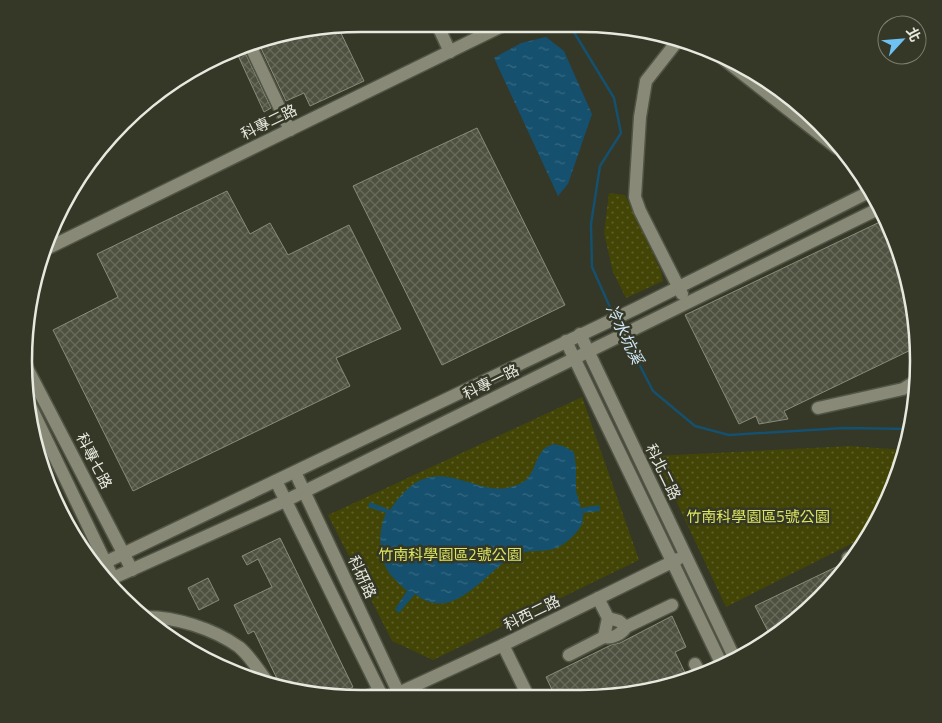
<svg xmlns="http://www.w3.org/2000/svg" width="942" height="723" font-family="'Titillium Web','Noto Sans TC',sans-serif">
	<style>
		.green { fill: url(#green-dots) }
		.water { fill: url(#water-ripples) }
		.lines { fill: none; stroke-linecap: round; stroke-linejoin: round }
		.stream { stroke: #15506e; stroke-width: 2.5 }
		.building { fill: url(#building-cross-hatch); stroke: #898c79 }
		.minor-casing { stroke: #525445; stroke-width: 15 }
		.minor { stroke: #888a77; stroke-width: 12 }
		.labels { text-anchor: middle; stroke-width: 5; stroke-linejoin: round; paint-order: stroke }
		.street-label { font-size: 15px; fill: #e7e9de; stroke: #353727 }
		.park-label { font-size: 15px; fill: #dce55e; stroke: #353727 }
		.water-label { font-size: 16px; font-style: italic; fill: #d1e8f7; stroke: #353727 }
		.rim { fill: none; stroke: #e7e9de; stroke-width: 2.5 }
	</style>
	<defs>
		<pattern id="green-dots" width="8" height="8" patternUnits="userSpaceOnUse" patternTransform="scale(1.25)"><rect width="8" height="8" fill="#424505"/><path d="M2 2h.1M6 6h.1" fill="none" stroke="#5d6029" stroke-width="1.8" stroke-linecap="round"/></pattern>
		<pattern id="water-ripples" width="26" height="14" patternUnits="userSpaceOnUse" patternTransform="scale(1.25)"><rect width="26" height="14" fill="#15506e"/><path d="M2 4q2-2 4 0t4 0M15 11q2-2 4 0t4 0" fill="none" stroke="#376982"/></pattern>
		<pattern id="building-cross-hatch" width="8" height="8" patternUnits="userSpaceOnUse" patternTransform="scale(1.25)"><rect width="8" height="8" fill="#4f5140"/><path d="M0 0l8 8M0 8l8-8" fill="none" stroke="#686a5b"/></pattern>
	</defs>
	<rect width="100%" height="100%" fill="#353727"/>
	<g class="green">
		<polygon points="609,193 625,195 661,271 663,281 626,298 613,272 604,233"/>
		<polygon points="582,397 639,560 433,660 392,641 328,515"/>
		<polygon points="850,446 905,450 892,491 869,535 726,607 655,456"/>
	</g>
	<g class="water">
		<polygon points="546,37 564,51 592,114 568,184 558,196 494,58 521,43"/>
		<path d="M 553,444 L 563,446 L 574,452 L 576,467 L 576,491 L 581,508 L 599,505 L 600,511 L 583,513 C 583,516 583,521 582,524 C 577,534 564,546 553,549 C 537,553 529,548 512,557 C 482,575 453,624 415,594 L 399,613 L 395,609 L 407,591 C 401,585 393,579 388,571 C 378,555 378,530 386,513 L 368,507 L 370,502 L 390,510 C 407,485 425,470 457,479 C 479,484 493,494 517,485 C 536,478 532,462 544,449 C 546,447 551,445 553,444 Z"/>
	</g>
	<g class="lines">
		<g class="stream">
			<polyline points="569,24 614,98 621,133 600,166 591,224 592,267 613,314"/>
			<polyline points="625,337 653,391 695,426 729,435 844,428 911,429"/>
		</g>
	</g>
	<g class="building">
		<polygon points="338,27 364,81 310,106 304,93 286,101 258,42 274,35"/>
		<polygon points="243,48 271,108 264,112 236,51"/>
		<polygon points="477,128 565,305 442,365 353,186"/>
		<polygon points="227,191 250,234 270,223 288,255 349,225 401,329 336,358 350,386 133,491 53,330 118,297 97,254"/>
		<polygon points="884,220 896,244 912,296 917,347 784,411 788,419 759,424 756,416 739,424 685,315"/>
		<polygon points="280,538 353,687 335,696 317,696 281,687 254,631 248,634 234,605 272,587 258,559 247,565 242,556"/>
		<polygon points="838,566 842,573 819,601 772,639 755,606"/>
		<polygon points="208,578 219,600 199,610 188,588"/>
		<polygon points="672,616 686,647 675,652 689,681 624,696 600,696 597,691 587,696 555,696 546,677 611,645 620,643"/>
	</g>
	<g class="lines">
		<defs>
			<g id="minor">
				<polyline points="437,24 450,52"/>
				<polyline points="679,39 646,81 640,117 635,197 640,211 682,294"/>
				<polyline points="250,45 290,130"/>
				<polyline points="716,53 837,148"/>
				<polyline points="46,249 506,24"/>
				<polyline points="580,334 735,659"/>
				<polyline points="566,341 722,665"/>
				<polyline points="26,366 132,570"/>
				<polyline points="28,401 113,578 285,501 880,208"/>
				<polyline points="818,408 903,389 916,381"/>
				<polyline points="295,472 400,696"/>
				<polyline points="276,481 382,696"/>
				<polyline points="106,562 637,308 871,191"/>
				<polyline points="850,562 848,558 858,554"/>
				<path d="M 598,598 L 608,618 L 604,637 C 612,639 622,634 626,627 L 619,621 L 608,618"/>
				<path d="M 143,617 C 174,616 214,629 239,647 C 250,656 260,672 268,683"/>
				<polyline points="626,627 672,605"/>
				<polyline points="503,645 528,696"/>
				<polyline points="569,655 604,637"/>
				<polyline points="695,664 701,675"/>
				<polyline points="368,696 379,691"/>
				<polyline points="392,696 503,645 678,559"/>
			</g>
		</defs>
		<use href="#minor" class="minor-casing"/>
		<use href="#minor" class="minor"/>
	</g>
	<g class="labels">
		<g class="street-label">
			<text transform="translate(269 122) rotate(-26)" y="5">科專二路</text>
			<text transform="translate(491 382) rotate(-26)" y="5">科專一路</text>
			<text transform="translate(94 461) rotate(63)" y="5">科專七路</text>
			<text transform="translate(663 472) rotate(64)" y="5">科北二路</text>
			<text transform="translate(362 577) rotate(65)" y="5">科研路</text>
			<text transform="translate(532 613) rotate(-26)" y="5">科西二路</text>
		</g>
		<g class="park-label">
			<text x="758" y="522">竹南科學園區5號公園</text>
			<text x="450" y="560">竹南科學園區2號公園</text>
		</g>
		<g class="water-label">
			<text transform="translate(625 334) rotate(64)" y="6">冷水坑溪</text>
		</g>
	</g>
	<path d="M0 0H942V723H0ZM361 32H581A329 329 0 0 1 910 361V361A329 329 0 0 1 581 690H361A329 329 0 0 1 32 361V361A329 329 0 0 1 361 32Z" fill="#353727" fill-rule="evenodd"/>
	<path class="rim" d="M361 32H581A329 329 0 0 1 910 361V361A329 329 0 0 1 581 690H361A329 329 0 0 1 32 361V361A329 329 0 0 1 361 32Z"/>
	<g transform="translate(902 40) rotate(64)"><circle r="24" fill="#353727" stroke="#7c7e70"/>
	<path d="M0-4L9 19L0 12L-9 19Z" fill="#6dc2f3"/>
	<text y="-8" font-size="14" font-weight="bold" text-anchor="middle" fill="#e7e9de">北</text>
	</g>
</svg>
